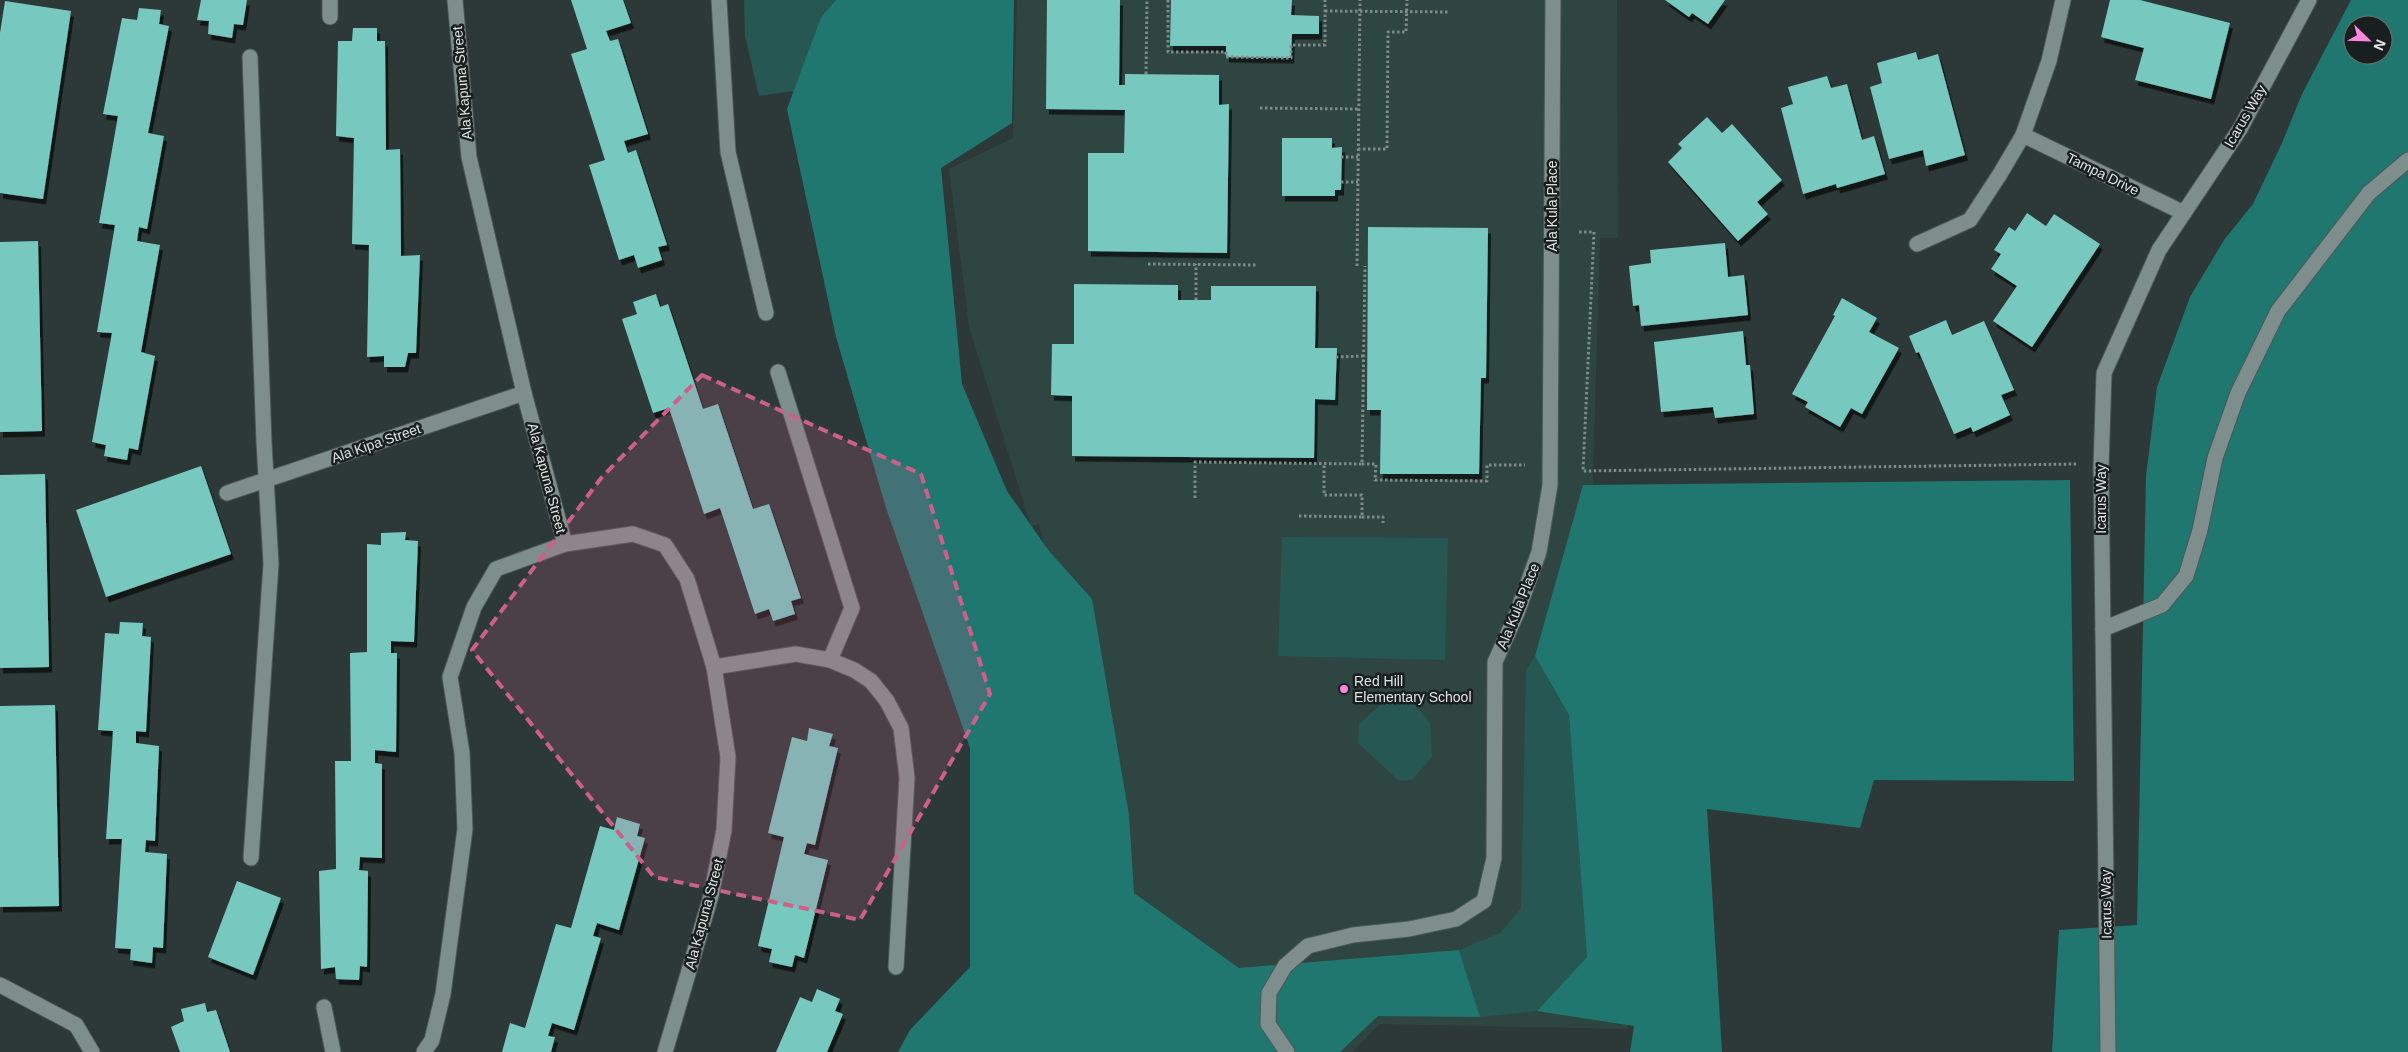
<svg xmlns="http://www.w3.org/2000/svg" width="2408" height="1052" font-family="Helvetica,sans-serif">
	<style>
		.built { fill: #2f4542 }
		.green { fill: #265752 }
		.forest { fill: #207770; fill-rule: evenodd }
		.building { fill: #77c8bf; filter: url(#shadow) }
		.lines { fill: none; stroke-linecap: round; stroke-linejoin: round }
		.service-casing { stroke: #4d5756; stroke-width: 17 }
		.minor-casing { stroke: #4d5756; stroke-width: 17 }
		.path { stroke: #7f8a89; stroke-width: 3; stroke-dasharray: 2.5 2.5; stroke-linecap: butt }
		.service { stroke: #7e8e8c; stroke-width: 15 }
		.minor { stroke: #7e8e8c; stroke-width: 15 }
		.marked { fill: #cc608b; fill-opacity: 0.2; stroke: #cc608b; stroke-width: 4; stroke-dasharray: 10 6; stroke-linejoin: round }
		.poi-dot { fill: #fd86e1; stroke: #191f1e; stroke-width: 2 }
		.labels { text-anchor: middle; stroke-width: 5; stroke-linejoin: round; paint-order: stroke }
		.street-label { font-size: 14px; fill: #dee6e5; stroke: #191f1e }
		.poi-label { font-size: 14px; fill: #dee6e5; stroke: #191f1e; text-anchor: start }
	</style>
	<defs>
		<filter id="shadow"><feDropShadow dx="3" dy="5.5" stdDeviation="0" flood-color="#0009"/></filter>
	</defs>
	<rect width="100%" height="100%" fill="#2c3938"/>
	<polygon class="built" points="1017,0 1617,0 1618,238 1600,238 1593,476 1628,1029 1380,1024 1352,1052 1246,1052 1119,922 1125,853 1039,524 1031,526 969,327 949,169 1013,138"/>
	<g class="green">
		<polygon points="744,0 836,0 821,17 794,91 759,96 745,36"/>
		<polygon points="1282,537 1448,538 1445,660 1278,656"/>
		<polygon points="1535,656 1569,715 1587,957 1537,1011 1480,1017 1459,950 1500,933 1521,908 1526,670"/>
		<polygon points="1385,701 1412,701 1430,723 1432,757 1412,780 1399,781 1358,743 1359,724"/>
	</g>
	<g class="forest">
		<polygon points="836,0 1014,0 1012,123 941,168 962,384 1007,491 1049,551 1092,599 1129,815 1134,893 1239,968 1459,950 1480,1017 1378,1016 1340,1052 898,1052 910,1030 970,967 970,748 886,508 836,337 787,109 821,17"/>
		<path d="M 2351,0 L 2408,0 L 2408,1052 L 2052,1052 L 2059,930 L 2137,925 L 2146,476 L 2157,387 L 2190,297 L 2224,240 L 2253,204 L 2282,143 L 2302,94 ZM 2353,25 L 2383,25 L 2383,55 L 2353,55 Z"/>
		<polygon points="2070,480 2074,781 1874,780 1860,828 1707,809 1722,1052 1630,1052 1634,1026 1537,1011 1587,957 1569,715 1535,656 1583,485"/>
	</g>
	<g class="building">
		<polygon points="201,0 247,0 243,25 234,24 232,38 208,34 209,21 197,20"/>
		<polygon points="571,0 623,0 631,23 606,31 610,41 618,39 648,134 624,141 628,153 636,150 667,245 658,247 662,260 638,268 634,255 619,260 589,165 605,160 571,54 587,49"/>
		<polygon points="1047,0 1120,0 1119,85 1125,85 1125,74 1219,75 1219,105 1229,104 1227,253 1088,251 1088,153 1124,153 1125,110 1046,109"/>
		<polygon points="1171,0 1292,0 1291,15 1319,16 1319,34 1292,34 1291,58 1226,57 1226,46 1170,46"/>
		<polygon points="1665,0 1725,0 1708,24 1692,13 1689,17"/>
		<polygon points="2110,0 2140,0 2230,23 2211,99 2135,80 2144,48 2101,37"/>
		<polygon points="5,1 71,11 43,199 0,193 0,33"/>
		<polygon points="139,8 161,10 159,24 169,26 148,133 164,136 147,229 139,227 137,241 160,245 141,352 155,356 138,450 129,448 127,460 104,456 106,445 92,442 112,333 97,332 115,225 99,223 118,116 103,114 122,18 137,20"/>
		<polygon points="353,28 377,28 377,41 385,41 386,150 400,149 401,256 420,255 416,353 408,353 405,367 384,367 384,356 367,357 369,245 352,244 354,138 336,136 338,41 352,41"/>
		<polygon points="1916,52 1918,60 1938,54 1965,155 1926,166 1923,150 1889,159 1870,87 1882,83 1877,63"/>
		<polygon points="1827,76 1831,88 1847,84 1862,140 1874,136 1885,174 1837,188 1836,184 1803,194 1781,108 1793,104 1788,87"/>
		<polygon points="1707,117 1722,133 1732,124 1782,180 1757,202 1768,214 1738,241 1668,162 1682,148 1678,144"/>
		<polygon points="1282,138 1332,138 1332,148 1342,147 1341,190 1335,190 1335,196 1282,196"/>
		<polygon points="2027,213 2046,226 2054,214 2100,244 2032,347 1993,321 2017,286 1991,269 2001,254 1994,250 2009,227 2015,231"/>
		<polygon points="1368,227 1488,228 1486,378 1481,378 1479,474 1380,474 1381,410 1367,410"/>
		<polygon points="38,241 42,431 0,432 0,242"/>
		<polygon points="1725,243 1728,277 1744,275 1748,315 1641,326 1639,305 1633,306 1629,266 1651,263 1650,250"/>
		<polygon points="1074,284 1178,285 1178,300 1211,300 1211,286 1316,286 1315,348 1337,348 1335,400 1315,399 1314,458 1072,456 1072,396 1051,395 1052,344 1074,344"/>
		<polygon points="656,294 660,307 668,304 703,409 718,404 753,509 769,504 801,598 791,601 795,614 773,621 769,609 755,614 720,508 704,514 669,408 653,413 622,319 637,314 633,302"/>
		<polygon points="1842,298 1877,318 1869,332 1899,348 1862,414 1851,408 1840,427 1805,407 1808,402 1792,394 1835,316 1833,315"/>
		<polygon points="1946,320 1952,335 1984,321 2014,390 2001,395 2010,415 1973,432 1971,427 1954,434 1919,352 1916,353 1909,336"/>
		<polygon points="1743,331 1746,365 1750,365 1754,414 1715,418 1713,407 1661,412 1654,342"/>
		<polygon points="201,466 231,554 106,597 76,510"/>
		<polygon points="45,474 49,667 0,668 0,475"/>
		<polygon points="406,532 405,540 418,541 414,642 391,641 391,653 397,653 396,752 375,750 375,763 382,764 382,858 360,857 359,870 368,871 367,967 360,966 359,980 336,979 335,967 321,969 319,871 336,869 335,761 351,761 350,653 367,652 367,544 381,545 381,533"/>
		<polygon points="120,622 143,623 142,636 151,637 146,732 136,731 136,743 159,746 155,841 146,840 145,852 167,854 163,948 153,947 152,963 130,960 131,949 115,948 122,839 106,839 113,731 98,730 105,633 119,634"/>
		<polygon points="55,705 59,906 0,907 0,706"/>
		<polygon points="809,728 833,734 829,746 838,748 815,845 807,843 804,854 828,860 804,958 795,955 792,967 769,962 772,949 758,946 784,837 768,833 792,737 807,741"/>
		<polygon points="617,817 640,824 637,836 645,838 619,930 597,923 593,936 601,938 574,1030 552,1023 548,1036 555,1037 551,1052 502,1052 510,1023 525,1028 556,924 571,928 600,826 614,830"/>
		<polygon points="237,881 281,898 253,975 208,957"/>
		<polygon points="817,989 840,999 835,1011 843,1014 827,1052 776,1052 800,997 812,1002"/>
		<polygon points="205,1003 207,1012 216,1010 230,1052 180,1052 171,1027 184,1021 181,1009"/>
	</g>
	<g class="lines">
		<defs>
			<g id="service">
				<polyline points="719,0 728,152 766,313"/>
				<polyline points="330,17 330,0"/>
				<polyline points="250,57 264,442 271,564 251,858"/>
				<polyline points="778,372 852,608 830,660"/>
				<polyline points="2103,629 2162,605 2186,576 2200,530 2215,458 2238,393 2278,311 2369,193 2408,160"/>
				<polyline points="714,667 796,654 830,660 854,670 871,681 887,701 901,728 907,778 896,967"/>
				<polyline points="1287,1052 1268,1024 1269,993 1285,966 1308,946"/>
			</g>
			<g id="minor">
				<polyline points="455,0 469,157 524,393 565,544 633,534 665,545 687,579 714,667 728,757 724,830 711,896 665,1052"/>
				<polyline points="2023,135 2184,213"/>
				<polyline points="1917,244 1970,220 2000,174 2023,135 2049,61 2063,0"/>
				<polyline points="227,493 524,393"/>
				<polyline points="1308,946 1353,935 1409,929 1456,919 1484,901 1494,858 1495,662 1517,613 1539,552 1550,485 1553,0"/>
				<polyline points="0,985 76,1025 92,1052"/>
				<polyline points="324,1007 333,1052"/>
				<polyline points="424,1052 432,1040 443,994 465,829 462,753 450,677 474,607 496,569 565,544"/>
				<polyline points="2108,1052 2101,467 2104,373 2159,250 2240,129 2309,0"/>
			</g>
		</defs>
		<use href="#service" class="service-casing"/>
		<use href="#minor" class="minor-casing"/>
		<g class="path">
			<polyline points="1168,0 1168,52 1226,52 1226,57 1291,58 1291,45 1325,45 1325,0"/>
			<polyline points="1325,11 1449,12"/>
			<polyline points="1146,74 1147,0"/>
			<polyline points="1260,108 1359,109"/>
			<polyline points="1358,149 1387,149 1388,32 1406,32 1407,0"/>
			<polyline points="1341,157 1358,157"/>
			<polyline points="1341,182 1358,182"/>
			<polyline points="1579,232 1594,232 1583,471 2076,464"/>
			<polyline points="1148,264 1258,265"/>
			<polyline points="1357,266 1360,0"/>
			<polyline points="1196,300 1196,264"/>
			<polyline points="1336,357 1364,356"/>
			<polyline points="1362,464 1376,464 1375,480 1487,481 1487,465 1525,465"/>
			<polyline points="1195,498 1195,462 1362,464 1365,266"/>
			<polyline points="1299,516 1362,517 1362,495 1324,495 1324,463"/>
			<polyline points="1362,517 1383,517 1383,523"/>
		</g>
		<use href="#service" class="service"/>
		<use href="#minor" class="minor"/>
	</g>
	<path class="marked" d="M 702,375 L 921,474 L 990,694 L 860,920 L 654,877 L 472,650 L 602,477 Z"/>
	<circle class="poi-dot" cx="1344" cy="689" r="5"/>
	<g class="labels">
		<g class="street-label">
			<text transform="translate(462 83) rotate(-95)" y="5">Ala Kapuna Street</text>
			<text transform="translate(2245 116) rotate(-60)" y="5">Icarus Way</text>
			<text transform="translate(2103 174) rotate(26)" y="5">Tampa Drive</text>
			<text transform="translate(1552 206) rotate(-90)" y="5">Ala Kula Place</text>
			<text transform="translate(376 443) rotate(-19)" y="5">Ala Kipa Street</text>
			<text transform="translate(547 478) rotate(75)" y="5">Ala Kapuna Street</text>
			<text transform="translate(2101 499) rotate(-90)" y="5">Icarus Way</text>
			<text transform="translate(1518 606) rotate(-68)" y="5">Ala Kula Place</text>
			<text transform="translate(2106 904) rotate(-91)" y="5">Icarus Way</text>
			<text transform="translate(704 914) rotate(-75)" y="5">Ala Kapuna Street</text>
		</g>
		<g class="poi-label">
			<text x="1354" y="686">Red Hill<tspan x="1354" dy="16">Elementary School</tspan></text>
		</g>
	</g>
	<g transform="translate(2368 40) rotate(113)"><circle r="24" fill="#191f1e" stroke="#686f6e"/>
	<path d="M0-4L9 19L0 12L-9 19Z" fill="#fd86e1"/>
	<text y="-8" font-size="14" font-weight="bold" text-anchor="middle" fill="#dee6e5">N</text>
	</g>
</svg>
